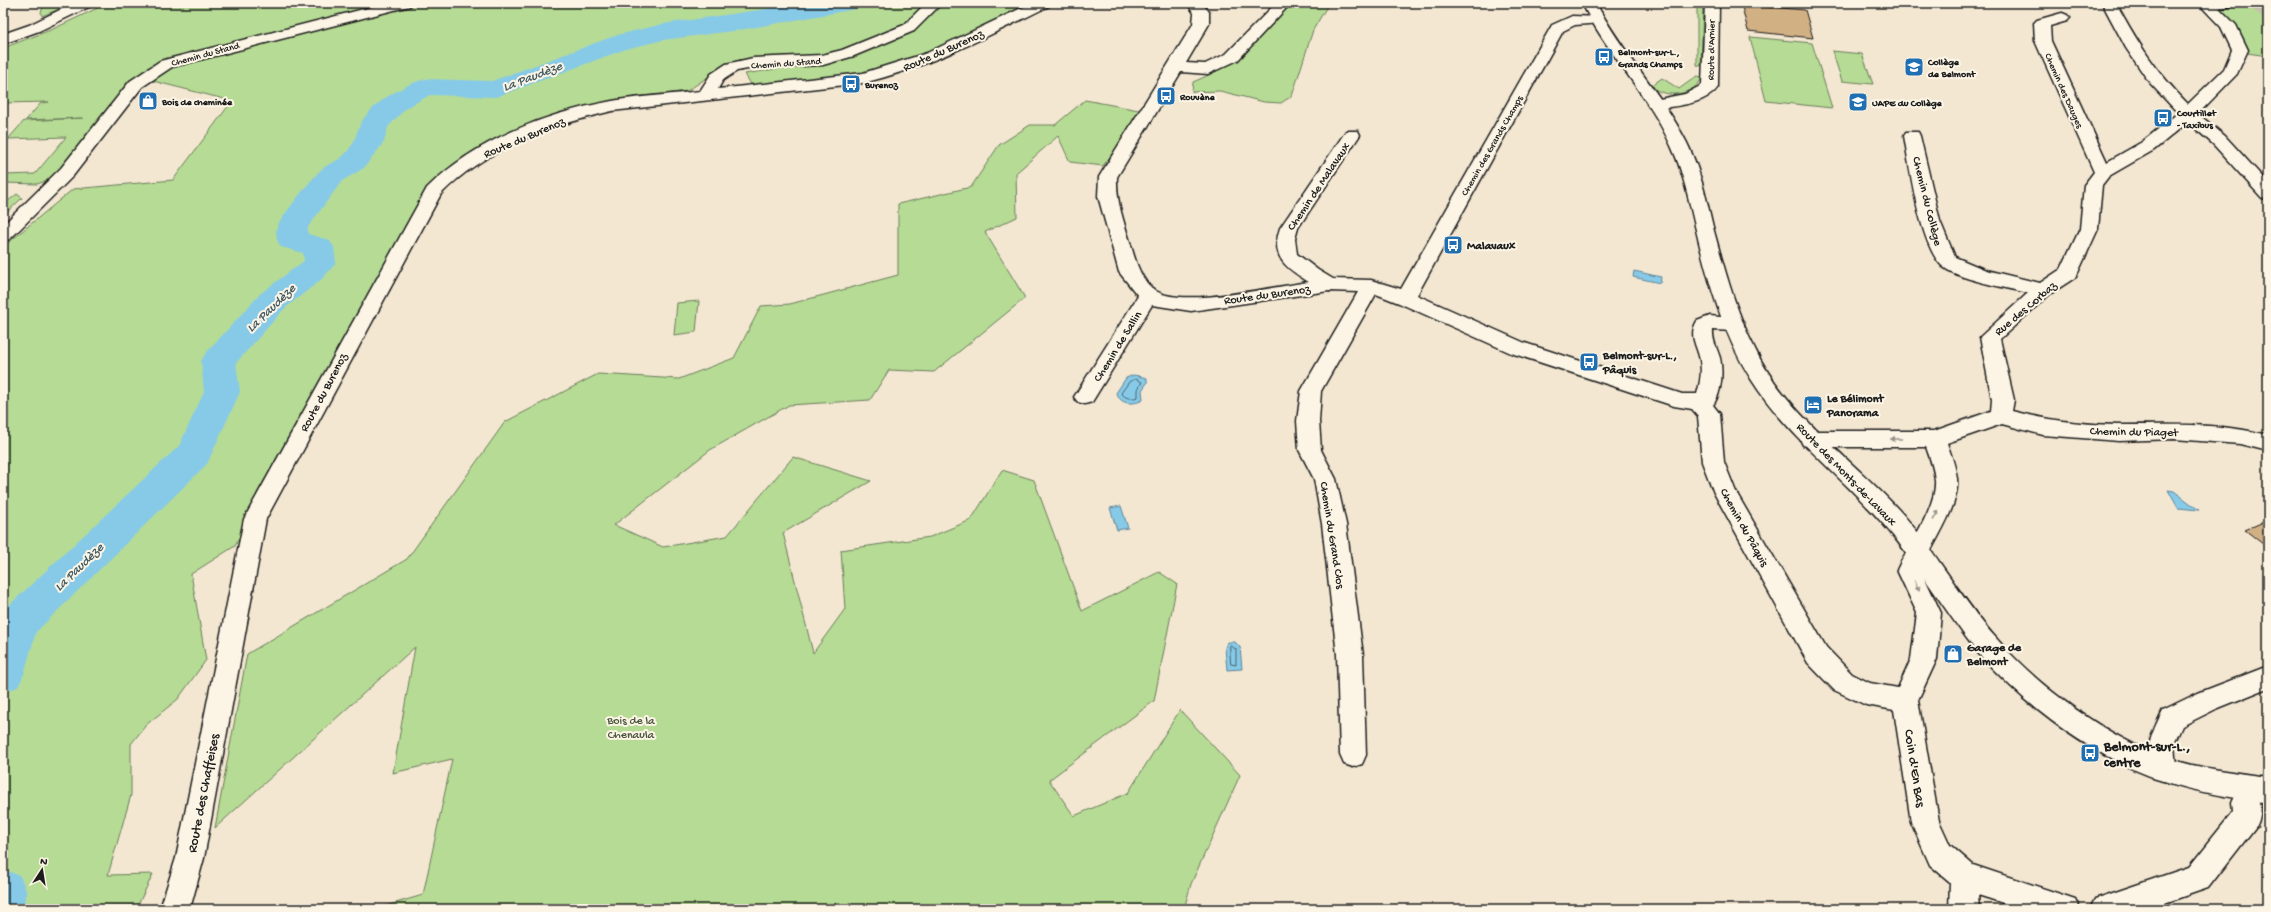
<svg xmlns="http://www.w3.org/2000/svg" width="2271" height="912" font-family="'Gochi Hand',sans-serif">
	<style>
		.green { fill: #b6db95; stroke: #697c58 }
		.water { fill: #87cae8; stroke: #5c8496 }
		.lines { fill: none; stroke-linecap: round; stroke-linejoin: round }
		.shore { stroke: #47626e; stroke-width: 1 }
		.river { fill: #87cae8; fill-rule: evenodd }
		.building { fill: #d1b084; stroke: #1c1c1c }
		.highway-tunnel { stroke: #c8beae; stroke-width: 16; stroke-dasharray: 16 8; stroke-linecap: butt }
		.street-casing { stroke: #1c1c1c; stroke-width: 3 }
		.secondary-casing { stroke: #1c1c1c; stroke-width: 3 }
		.street { fill: #fcf5e5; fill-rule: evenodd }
		.secondary { fill: #fcf5e5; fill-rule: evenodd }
		.oneway { fill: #97938b }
		.labels { text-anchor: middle; stroke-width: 4; stroke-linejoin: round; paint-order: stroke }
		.far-street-label { font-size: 10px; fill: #1c1c1c; stroke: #fcf5e5 }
		.far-poi-label { font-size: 10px; font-weight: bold; fill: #1c1c1c; stroke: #fcf5e5; text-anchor: start }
		.street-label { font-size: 12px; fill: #1c1c1c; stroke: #fcf5e5 }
		.poi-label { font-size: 12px; font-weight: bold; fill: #1c1c1c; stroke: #fcf5e5; text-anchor: start }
		.park-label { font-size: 12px; fill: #4a5540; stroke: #fcf5e5 }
		.water-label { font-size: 13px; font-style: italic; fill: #415963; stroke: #fcf5e5 }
		.near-poi-label { font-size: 14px; font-weight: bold; fill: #1c1c1c; stroke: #fcf5e5; text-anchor: start }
		.near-street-label { font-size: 14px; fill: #1c1c1c; stroke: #fcf5e5 }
	</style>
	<rect width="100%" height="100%" fill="#f3e7d2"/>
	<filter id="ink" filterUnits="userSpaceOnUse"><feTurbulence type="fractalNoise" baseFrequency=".025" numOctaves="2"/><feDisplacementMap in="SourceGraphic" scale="8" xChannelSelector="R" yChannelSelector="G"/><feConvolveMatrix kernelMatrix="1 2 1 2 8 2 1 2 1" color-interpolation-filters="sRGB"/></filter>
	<g filter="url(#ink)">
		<g class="green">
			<polygon points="45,3 74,3 42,16 41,12"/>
			<polygon points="108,3 1032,3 914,60 865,73 752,86 745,74 787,67 786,59 753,58 740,60 726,65 687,91 663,94 663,96 606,104 468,156 445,171 426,191 299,420 235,546 191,574 206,660 178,699 146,725 131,744 131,795 108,875 153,874 138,905 77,909 3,909 3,247 73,189 173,180 232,101 137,77 114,100 66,167 52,179 37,184 3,183 3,175 35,174 66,137 8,139 24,121 83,118 26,120 41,103 49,102 3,103 3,48 53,29"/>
			<path d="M 1278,3 L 1329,3 L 1313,30 L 1292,96 L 1281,103 L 1264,102 L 1220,91 L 1192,92 L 1193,82 C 1217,72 1241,59 1259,38 C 1267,28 1272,14 1278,3 Z"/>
			<polygon points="1697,3 1703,3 1701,66 1697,65"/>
			<polygon points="2212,3 2268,3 2268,56 2247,53 2239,29"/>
			<polygon points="1750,37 1812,43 1832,108 1766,101"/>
			<polygon points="1832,51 1862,54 1873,84 1842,81"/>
			<path d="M 1697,76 L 1702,77 C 1696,95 1665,100 1651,86 L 1662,78 L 1679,89 Z"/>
			<polygon points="1085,100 1144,111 1103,166 1070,162 1058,136 1016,173 1017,217 985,232 1025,298 934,372 889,370 870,400 789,405 710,450 614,525 663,547 727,536 793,457 871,481 783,533 813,653 845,609 841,550 930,537 971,520 1002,470 1034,480 1082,611 1159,572 1177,584 1154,701 1049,780 1074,816 1128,793 1180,710 1240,775 1191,884 1184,909 375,909 423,895 452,759 393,773 415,647 215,828 247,654 407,559 505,422 598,374 679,379 734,358 761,306 790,304 898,275 898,204 971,187 999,145 1030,125 1055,125"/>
			<polygon points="17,194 22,198 3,216 3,205"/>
			<polygon points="699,301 696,332 674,335 677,303"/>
		</g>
		<g class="water">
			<polygon points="1634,271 1661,277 1660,283 1633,277"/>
			<path d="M 1134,375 L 1147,378 L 1147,383 L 1142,390 L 1143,400 C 1133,405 1121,405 1116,393 L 1126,378 Z"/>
			<polygon points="2168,490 2174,491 2199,510 2178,508"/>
			<polygon points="1121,506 1128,528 1117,530 1110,508"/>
			<polygon points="1227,642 1235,642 1240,647 1242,669 1227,670 1225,648"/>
		</g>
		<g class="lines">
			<g class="shore">
				<path d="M 1136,379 L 1142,382 L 1138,389 L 1138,397 C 1131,399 1126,399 1121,393 L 1129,382 Z"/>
				<polygon points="1230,646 1236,649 1236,665 1231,664"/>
			</g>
			<g class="river">
				<path d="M 806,3 L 862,3 L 859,8 L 850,10 L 740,30 L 663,40 L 626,49 L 496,97 L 430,95 L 406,108 L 388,127 L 384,142 L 364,168 L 342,181 L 308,227 L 308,234 L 329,240 L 334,247 L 336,263 L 322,279 L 284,309 L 236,363 L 240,392 L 207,464 L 36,632 L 24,674 L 18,687 L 3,692 L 3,611 L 179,446 L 204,392 L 201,361 L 206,353 L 261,293 L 304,261 L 303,253 L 281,247 C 277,241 275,235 277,227 C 279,220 315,174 322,169 C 329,163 339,161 345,154 C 357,141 354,138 360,125 C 370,104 404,84 426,79 L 492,81 L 617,35 L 663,24 Z"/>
				<polygon points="3,869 20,876 27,893 22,909 3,909"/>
			</g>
		</g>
		<g class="building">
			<polygon points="1741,3 1768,4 1768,7 1805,10 1813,38 1748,31"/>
			<polygon points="2268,520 2268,548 2245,530"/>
		</g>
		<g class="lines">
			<polyline class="highway-tunnel" points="2257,3 2268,10"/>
			<defs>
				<g id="street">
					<polygon points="387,3 412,3 410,6 172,67 142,87 73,176 10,239 3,241 3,225 61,168 130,81 160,61"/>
					<path d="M 926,3 L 942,3 L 914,31 L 854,56 L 823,65 L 753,68 L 737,71 L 723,80 L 718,89 L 863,73 L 927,53 L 1032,3 L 1051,3 L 1049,6 C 988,36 930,67 863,83 L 612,111 C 550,126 486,148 441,194 L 266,519 L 204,858 L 190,909 L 160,909 L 176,858 L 244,519 L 427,188 C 475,140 546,113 612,101 C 641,96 671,95 700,91 L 711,74 L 726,64 L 753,58 L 822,55 L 842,50 L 904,25 Z"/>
					<path d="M 1187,3 L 1202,3 L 1209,12 L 1209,24 L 1186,63 L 1205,64 L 1226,54 L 1276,3 L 1291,3 L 1238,60 L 1208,74 L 1181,72 L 1117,177 C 1116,201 1123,219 1130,242 C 1135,259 1140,281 1156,291 C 1183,308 1276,286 1309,282 C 1286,268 1270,257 1280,228 L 1346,131 L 1358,131 L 1360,135 L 1298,228 L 1295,239 L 1297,254 L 1318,270 L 1333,279 L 1371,280 L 1401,289 L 1552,25 L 1572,16 L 1602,17 L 1605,20 L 1602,23 L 1575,25 L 1563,31 L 1417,295 L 1525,343 L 1682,394 L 1697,394 C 1700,384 1702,371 1700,360 C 1697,345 1688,336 1697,321 L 1710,316 L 1741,319 L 1744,324 L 1741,329 L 1734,331 L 1713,330 C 1712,340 1717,348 1720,358 C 1723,371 1722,393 1713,405 L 1720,414 L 1724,462 L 1736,492 L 1826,647 L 1852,674 L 1870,683 L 1898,688 L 1911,659 L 1917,613 L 1897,570 C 1908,545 1937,508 1935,480 C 1934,469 1930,458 1926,447 L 1811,447 L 1803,445 L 1800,439 L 1803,433 L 1811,431 L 1934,431 L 1991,411 L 1992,400 L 1980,337 L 2028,293 C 2008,288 1954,279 1941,265 C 1919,241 1910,168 1904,136 L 1906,132 L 1918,132 L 1920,136 L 1940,221 L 1955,257 L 1986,270 L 2040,283 L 2061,269 L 2080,229 L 2084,185 L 2094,172 L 2035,41 L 2034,23 L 2037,20 L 2062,13 L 2067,15 L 2070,18 L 2067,21 L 2050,26 L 2051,41 L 2107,162 L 2142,142 L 2178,113 L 2149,82 L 2126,48 L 2102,3 L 2116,3 C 2139,45 2155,70 2188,104 L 2224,69 L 2232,50 L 2221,27 L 2200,5 L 2201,3 L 2236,3 L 2234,6 L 2219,8 L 2236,25 L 2248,50 L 2237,74 L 2198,114 L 2225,136 L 2268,183 L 2268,199 L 2262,198 L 2213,144 L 2188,122 L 2154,150 L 2109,176 L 2102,185 L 2098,229 L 2076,277 L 2050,294 L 2000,339 L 2014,400 L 2012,411 C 2047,420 2084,425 2120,425 C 2172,425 2217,422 2268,435 L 2268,451 L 2240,444 L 2174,439 L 2119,441 L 2043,435 L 2002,424 L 1947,443 C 1951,455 1956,467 1957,479 C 1960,507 1932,544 1921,570 L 1941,613 L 1937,659 L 1918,700 L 1939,821 L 1950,845 L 1973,865 L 2075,899 L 2080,909 L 2022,909 L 1978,895 L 1979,909 L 1949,909 L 1950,882 L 1930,865 L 1911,822 L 1894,710 L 1866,705 L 1834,690 L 1808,663 L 1714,493 L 1702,462 L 1698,416 L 1692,409 L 1674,406 L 1511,353 L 1399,303 L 1376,294 L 1321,391 L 1319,421 L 1321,450 L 1336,479 L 1346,524 L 1363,655 L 1366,755 L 1362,764 L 1353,767 L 1344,764 L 1340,755 L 1337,655 L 1322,524 L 1314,479 L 1299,450 L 1297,421 L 1301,391 L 1358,292 L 1329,291 L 1191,311 L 1152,305 L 1092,402 L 1085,404 L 1078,402 L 1074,397 L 1138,296 L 1119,272 L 1098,196 L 1099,177 L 1193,24 L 1194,13 Z"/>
					<path d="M 1705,3 L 1719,3 L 1718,87 C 1706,105 1674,106 1655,109 L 1649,107 L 1647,104 L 1649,101 L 1685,94 L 1702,85 Z"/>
					<path d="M 2268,666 L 2268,688 L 2216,709 L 2182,726 L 2174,744 L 2176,769 L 2173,778 L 2163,781 L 2153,778 C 2142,752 2152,733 2163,710 L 2198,693 Z"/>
					<path d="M 2246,790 L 2256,794 C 2261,805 2262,814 2257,825 L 2208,888 L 2147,909 L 2090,909 L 2095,899 L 2189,867 L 2233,812 L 2232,803 L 2236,794 Z"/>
				</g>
				<g id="secondary">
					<polygon points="74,3 93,3 91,6 39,31 3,44 3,34 29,25"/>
					<path d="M 1582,3 L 1596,3 C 1622,53 1662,93 1687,143 C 1701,171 1707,202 1714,231 C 1725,271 1736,312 1755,349 C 1786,414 1850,457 1898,509 C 1935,549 1960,598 1996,638 C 2037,686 2108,738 2167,758 C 2197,768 2236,773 2268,777 L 2268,803 C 2234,798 2196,792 2164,781 C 2092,757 2029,709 1978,653 C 1945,612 1919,565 1884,525 C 1841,475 1786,435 1751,379 C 1723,334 1708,281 1696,230 C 1689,202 1684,174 1672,148 C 1649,95 1607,54 1582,3 Z"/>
				</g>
			</defs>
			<use href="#street" class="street-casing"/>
			<use href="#secondary" class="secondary-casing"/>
			<use href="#street" class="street"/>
			<use href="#secondary" class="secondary"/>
		</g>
		<defs><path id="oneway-solid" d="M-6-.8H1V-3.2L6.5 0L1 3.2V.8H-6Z"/></defs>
		<g class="oneway">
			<use href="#oneway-solid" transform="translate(1896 439) rotate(-180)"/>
			<use href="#oneway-solid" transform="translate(1936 515) rotate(-62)"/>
			<use href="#oneway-solid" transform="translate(1917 586) rotate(66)"/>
		</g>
	</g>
	<defs>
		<symbol id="bus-square" viewBox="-11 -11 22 22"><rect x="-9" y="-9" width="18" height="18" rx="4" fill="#1f6fb2" stroke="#fcf5e5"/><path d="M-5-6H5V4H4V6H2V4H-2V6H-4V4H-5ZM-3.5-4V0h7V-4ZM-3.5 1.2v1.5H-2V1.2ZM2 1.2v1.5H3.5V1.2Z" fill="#fff"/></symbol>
		<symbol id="school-square" viewBox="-11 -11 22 22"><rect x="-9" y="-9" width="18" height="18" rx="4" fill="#1f6fb2" stroke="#fcf5e5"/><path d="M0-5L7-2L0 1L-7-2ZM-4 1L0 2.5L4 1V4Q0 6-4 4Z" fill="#fff"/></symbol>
		<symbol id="shop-square" viewBox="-11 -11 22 22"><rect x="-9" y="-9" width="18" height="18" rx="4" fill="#1f6fb2" stroke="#fcf5e5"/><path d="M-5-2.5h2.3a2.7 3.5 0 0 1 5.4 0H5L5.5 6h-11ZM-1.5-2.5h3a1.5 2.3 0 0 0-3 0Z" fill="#fff"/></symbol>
		<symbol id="hotel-square" viewBox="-11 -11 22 22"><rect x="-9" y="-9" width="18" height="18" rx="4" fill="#1f6fb2" stroke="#fcf5e5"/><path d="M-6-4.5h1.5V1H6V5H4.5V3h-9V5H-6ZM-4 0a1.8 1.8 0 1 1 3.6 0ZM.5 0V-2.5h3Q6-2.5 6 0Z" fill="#fff"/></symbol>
	</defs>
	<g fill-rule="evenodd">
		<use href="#bus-square" x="1593" y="46" width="22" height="22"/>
		<use href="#school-square" x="1903" y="56" width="22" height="22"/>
		<use href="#bus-square" x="840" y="73" width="22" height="22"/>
		<use href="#bus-square" x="1155" y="85" width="22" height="22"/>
		<use href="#shop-square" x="137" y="90" width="22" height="22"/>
		<use href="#school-square" x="1847" y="91" width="22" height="22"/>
		<use href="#bus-square" x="2152" y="107" width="22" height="22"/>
		<use href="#bus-square" x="1442" y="234" width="22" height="22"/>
		<use href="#bus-square" x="1578" y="351" width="22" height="22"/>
		<use href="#hotel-square" x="1802" y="394" width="22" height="22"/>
		<use href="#shop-square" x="1942" y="643" width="22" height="22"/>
		<use href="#bus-square" x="2079" y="742" width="22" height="22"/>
	</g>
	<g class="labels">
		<g class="far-street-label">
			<text transform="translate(1710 50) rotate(-89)" y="4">Route d'Arnier</text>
			<text transform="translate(205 53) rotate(-15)" y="4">Chemin du Stand</text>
			<text transform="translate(786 62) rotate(-4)" y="4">Chemin du Stand</text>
			<text transform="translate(2065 90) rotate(66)" y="4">Chemin des Dauges</text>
			<text transform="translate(1491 145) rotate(-60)" y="4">Chemin des Grands Champs</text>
		</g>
		<g class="far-poi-label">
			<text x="1618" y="55">Belmont-sur-L.,<tspan x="1618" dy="12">Grands Champs</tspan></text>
			<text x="1928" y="65">Collège<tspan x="1928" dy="12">de Belmont</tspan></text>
			<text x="865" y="88">Burenoz</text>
			<text x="1180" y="100">Rouvène</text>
			<text x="162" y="105">Bois de cheminée</text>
			<text x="1872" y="106">UAPE du Collège</text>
			<text x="2177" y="116">Courtillet<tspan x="2177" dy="12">- Taxibus</tspan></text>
		</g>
		<g class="street-label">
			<text transform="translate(943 50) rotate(-24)" y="4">Route du Burenoz</text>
			<text transform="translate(524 137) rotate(-23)" y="4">Route du Burenoz</text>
			<text transform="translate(1318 186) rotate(-56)" y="4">Chemin de Malavaux</text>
			<text transform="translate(1928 201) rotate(76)" y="4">Chemin du Collège</text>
			<text transform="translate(1267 294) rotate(-8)" y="4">Route du Burenoz</text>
			<text transform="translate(2025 308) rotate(-40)" y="4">Rue des Corbaz</text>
			<text transform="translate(1117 346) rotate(-58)" y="4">Chemin de Sallin</text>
			<text transform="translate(323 392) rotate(-62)" y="4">Route du Burenoz</text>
			<text transform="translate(2134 431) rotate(1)" y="4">Chemin du Piaget</text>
			<text transform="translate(1847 474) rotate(46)" y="4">Route des Monts-de-Lavaux</text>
			<text transform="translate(1745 527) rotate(61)" y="4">Chemin du Pâquis</text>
			<text transform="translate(1333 535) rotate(81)" y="4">Chemin du Grand Clos</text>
		</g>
		<g class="poi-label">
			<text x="1467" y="249">Malavaux</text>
			<text x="1603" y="359">Belmont-sur-L.,<tspan x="1603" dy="14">Pâquis</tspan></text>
			<text x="1827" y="402">Le Bélimont<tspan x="1827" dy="14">Panorama</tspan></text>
			<text x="1967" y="651">Garage de<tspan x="1967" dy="14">Belmont</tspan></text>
		</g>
		<g class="park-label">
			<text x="631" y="724">Bois de la<tspan x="631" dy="14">Chenaula</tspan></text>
		</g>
		<g class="water-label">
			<text transform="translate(532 75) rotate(-21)" y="5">La Paudèze</text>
			<text transform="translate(270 307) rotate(-44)" y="5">La Paudèze</text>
			<text transform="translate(78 566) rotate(-44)" y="5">La Paudèze</text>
		</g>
		<g class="near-poi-label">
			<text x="2104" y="750">Belmont-sur-L.,<tspan x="2104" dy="16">centre</tspan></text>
		</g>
		<g class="near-street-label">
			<text transform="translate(1916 768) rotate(81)" y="5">Coin d'En Bas</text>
			<text transform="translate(202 793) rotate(-79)" y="5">Route des Chaffeises</text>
		</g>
	</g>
	<rect width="2271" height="912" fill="none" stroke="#fcf5e5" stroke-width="16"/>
	<rect x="8" y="8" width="2255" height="896" fill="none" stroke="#1c1c1c" stroke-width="1.5" filter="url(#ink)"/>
	<g transform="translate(42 870) rotate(12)" stroke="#fcf5e5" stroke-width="3" paint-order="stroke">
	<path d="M0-3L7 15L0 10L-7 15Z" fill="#1c1c1c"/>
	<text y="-6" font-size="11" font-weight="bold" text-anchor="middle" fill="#1c1c1c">N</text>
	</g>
</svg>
